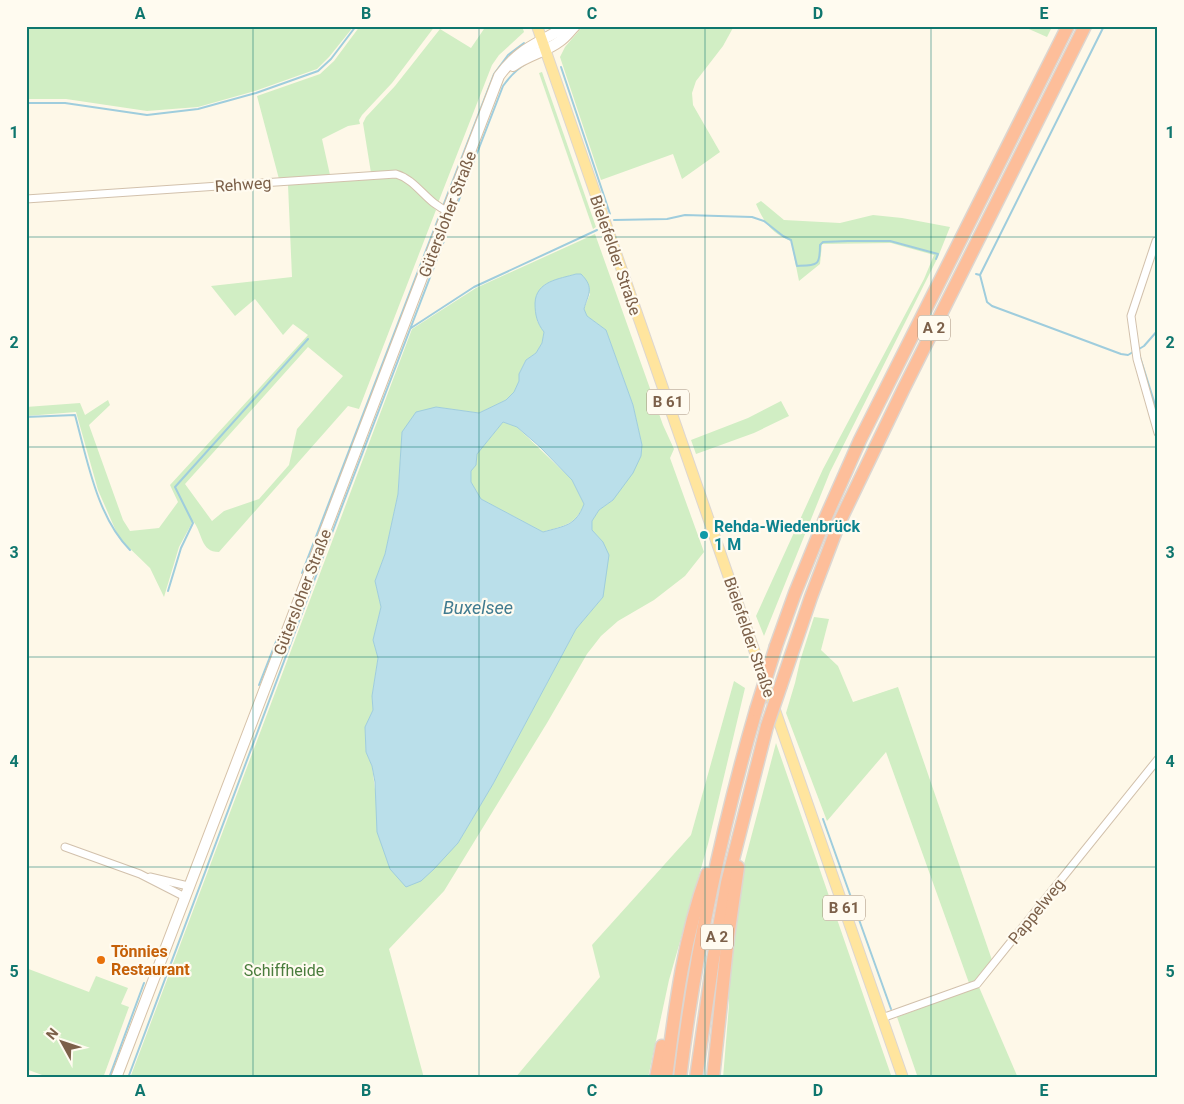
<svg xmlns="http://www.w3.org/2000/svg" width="1184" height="1104" font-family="Roboto,sans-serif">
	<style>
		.green { fill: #d1eec4; fill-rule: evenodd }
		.water { fill: #badfea; stroke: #9fcddd; fill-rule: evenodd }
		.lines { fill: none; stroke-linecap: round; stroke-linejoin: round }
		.stream { stroke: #9fcddd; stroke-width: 2 }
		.street-casing { stroke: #d2c1ac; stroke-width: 9 }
		.secondary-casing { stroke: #d6c2a9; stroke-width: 12 }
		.primary-casing { stroke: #ddd6d0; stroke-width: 12 }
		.highway-casing { stroke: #ddd6d0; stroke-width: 15 }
		.street { stroke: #fff; stroke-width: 7 }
		.secondary { stroke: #fff; stroke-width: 10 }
		.primary { stroke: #ffe59e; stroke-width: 10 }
		.highway { stroke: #fdbe9a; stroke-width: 12 }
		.highway-bridge-casing { stroke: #ddd6d0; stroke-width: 15; stroke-linecap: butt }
		.highway-bridge { stroke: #fdbe9a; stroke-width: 12 }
		.grid { fill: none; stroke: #0f766e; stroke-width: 1; stroke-opacity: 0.55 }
		.culture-dot { fill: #0f9aa8; stroke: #fffbf0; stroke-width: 2 }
		.food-dot { fill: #e8710a; stroke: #fffbf0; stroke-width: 2 }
		.labels { text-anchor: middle; stroke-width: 4.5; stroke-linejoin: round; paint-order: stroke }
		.shield { fill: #fffbf0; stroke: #a38e7b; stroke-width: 1 }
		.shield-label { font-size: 15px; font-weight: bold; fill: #7c6049 }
		.street-label { font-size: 16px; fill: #7c6049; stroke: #fffbf0 }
		.culture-label { font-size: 16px; font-weight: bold; fill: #0d838f; stroke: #fffbf0; text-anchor: start }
		.food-label { font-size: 16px; font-weight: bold; fill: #c56008; stroke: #fffbf0; text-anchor: start }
		.park-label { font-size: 16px; fill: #497c3c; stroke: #fffbf0 }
		.water-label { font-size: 18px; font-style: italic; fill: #407b90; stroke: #fffbf0 }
		.neatline { fill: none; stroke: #0f766e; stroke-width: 2 }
		.grid-label { font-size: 16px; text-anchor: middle; font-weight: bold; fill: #0f766e }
	</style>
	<rect width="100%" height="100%" fill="#fef8e8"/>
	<g class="green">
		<polygon points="26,26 354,26 329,57 317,69 255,91 198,107 147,111 66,99 26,99"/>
		<polygon points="360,26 435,26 392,83 362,115 359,120 360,124 348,126 322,139 330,175 279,179 257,96 320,74 334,61"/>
		<polygon points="486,26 522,26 524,32 499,55 492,65 438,203 409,177 371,173 363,123 366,117 395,86 440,29 471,48"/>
		<polygon points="583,26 734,26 723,46 696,81 692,93 693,105 720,152 682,179 673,154 601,180 560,57 565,47"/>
		<polygon points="1022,26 1045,26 1051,29 1047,37"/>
		<polygon points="542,72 596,227 593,229 539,73"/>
		<path d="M 395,178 L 405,181 L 436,210 L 359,409 L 348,406 L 219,552 C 200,552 203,533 193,521 L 179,547 L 164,597 L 150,568 L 119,538 L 98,490 L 76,412 L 26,416 L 26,407 L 80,403 L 85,415 L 108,400 L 110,405 L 89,425 L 123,520 L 130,531 L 159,528 L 178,502 L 170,485 L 308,335 L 293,324 L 283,335 L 255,299 L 235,316 L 211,286 L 292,277 L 288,185 ZM 308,347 L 343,376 L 297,429 L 289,465 L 259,499 L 224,511 L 212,521 L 185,484 Z"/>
		<path d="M 761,201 L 784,220 L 840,223 L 873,215 L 902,218 L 950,227 L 938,257 L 830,472 L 764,636 L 756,616 L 823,469 L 924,279 L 934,255 L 891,243 L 822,244 L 820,264 L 799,281 L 791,241 C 771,233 764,222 756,204 Z"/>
		<path d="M 595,234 L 663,425 L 674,449 L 670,458 L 704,552 L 685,576 L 654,600 L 618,621 L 601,636 L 587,654 L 547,723 L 444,891 L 389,949 L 424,1078 L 130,1078 L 412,329 L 476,288 ZM 576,274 L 590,294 L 584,309 L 587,316 L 606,330 L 633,405 L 642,445 L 613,500 L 599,510 L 592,521 L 592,530 L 603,542 L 603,597 L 576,629 L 493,784 L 458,843 L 377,805 L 372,766 L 366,752 L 365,727 L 373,710 L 372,696 L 378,657 L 373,640 L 381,607 L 375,581 L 385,554 L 398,494 L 402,432 L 436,407 L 479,413 L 506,400 L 514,392 L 519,381 L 519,374 L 526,360 L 536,353 L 542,343 L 544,332 L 537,321 L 544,285 L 558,279 Z"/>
		<polygon points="781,401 789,416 754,433 696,454 691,440 748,418"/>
		<path d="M 503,422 L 517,427 L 572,480 L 584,504 C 575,526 564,525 543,532 L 481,499 L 471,482 L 471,471 L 476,465 L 477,454 Z"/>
		<polygon points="814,617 829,619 821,650 838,666 853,702 898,687 992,960 976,980 969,983 886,752 827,821 786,713 795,683 800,661"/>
		<polygon points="734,681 745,688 708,844 669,980 648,1078 515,1078 600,977 592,945 691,835"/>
		<polygon points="776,743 892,1078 723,1078 729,1005 729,979 744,864"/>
		<polygon points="26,968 89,992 96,976 128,988 121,1004 129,1007 103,1078 50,1078 26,1069"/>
		<polygon points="979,987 1018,1078 918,1078 897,1017"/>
	</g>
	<path class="water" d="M 576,274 L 581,274 C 595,288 588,294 584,309 L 587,316 L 606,330 L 633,405 L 642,445 L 641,456 L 633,473 L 613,500 L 599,510 L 592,521 L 592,530 L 603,542 L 609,555 L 603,597 L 576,629 L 493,784 L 458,843 L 434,869 L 421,881 L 406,887 L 390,869 L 377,832 L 375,782 L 372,766 L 366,752 L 365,727 L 373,710 L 372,696 L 378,658 L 373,640 L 381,607 L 375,581 L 385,554 L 398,494 L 402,432 L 416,412 L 436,407 L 479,413 L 506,400 L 514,392 L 519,381 L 519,374 L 526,360 L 536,353 L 542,343 L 544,332 C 537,323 535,315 535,303 C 536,281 559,279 576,274 ZM 503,422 L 517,427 L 540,447 L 572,480 L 584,504 C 576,526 564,526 543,532 L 481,499 L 471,482 L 471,471 L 476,465 L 477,454 Z"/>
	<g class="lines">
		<g class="stream">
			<polyline points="561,67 610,214"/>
			<polyline points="26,103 65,103 147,115 198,109 256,93 318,71 331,59 356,26"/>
			<polyline points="443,206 494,74 508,55 524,43"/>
			<path d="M 614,220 L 667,219 L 685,215 L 752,217 L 764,221 L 783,236 L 791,240 L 797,266 C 818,265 820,266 820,245 L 823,242 L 848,241 L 890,241 L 938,254 L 936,259"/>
			<path d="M 450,223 L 503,86 C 510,76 517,69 527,63"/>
			<polyline points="976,274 980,275 987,302 992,306 1121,354 1128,355 1133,352"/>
			<polyline points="980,275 1104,26"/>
			<polyline points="411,328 474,287 597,230"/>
			<polyline points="1139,349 1144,346 1158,330"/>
			<polyline points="1140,357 1158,414"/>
			<path d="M 26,417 L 75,415 C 87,459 97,517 130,550"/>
			<polyline points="302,573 440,214"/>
			<polyline points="168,591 181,548 193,523 175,487 308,339"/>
			<polyline points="259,685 277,639"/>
			<polyline points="823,819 891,1009"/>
			<polyline points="109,1078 144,983"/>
			<polyline points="128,1078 341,509 447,233"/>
		</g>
		<defs>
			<g id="street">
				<path d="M 26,199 L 396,174 C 417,180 427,204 448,211"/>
				<polyline points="1156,241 1131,316 1137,359 1158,433"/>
				<polyline points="65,847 140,874 185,897"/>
				<polyline points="150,877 188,886"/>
				<polyline points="882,1018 977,984 1158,759"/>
			</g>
			<g id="secondary">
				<path d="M 513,66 C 528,55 546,52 560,41 C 566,37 570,31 575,26"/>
				<path d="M 116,1078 L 499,76 C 521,46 537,45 566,26"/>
			</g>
			<polyline id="primary" points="537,26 903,1078"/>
			<g id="highway">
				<polyline points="776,646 795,593 825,519 860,440 1068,26"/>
				<polyline points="781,685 811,597 839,523 904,388 1085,26"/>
				<polyline points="656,1078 662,1046"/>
				<path d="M 666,1078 C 675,1008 683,940 707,874"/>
				<path d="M 680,1078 C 695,953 721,831 756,710"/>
				<polyline points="696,1078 713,960 727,883 767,726"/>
				<polyline points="713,1078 728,937 738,867"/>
			</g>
		</defs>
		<use href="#street" class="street-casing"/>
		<use href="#secondary" class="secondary-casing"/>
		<use href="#primary" class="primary-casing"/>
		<use href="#highway" class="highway-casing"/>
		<use href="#street" class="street"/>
		<use href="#secondary" class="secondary"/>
		<use href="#primary" class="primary"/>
		<use href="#highway" class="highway"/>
		<defs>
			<g id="highway-bridge">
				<polyline points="756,710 776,646"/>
				<polyline points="767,726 781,685"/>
			</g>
		</defs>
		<use href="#highway-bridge" class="highway-bridge-casing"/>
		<use href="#highway-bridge" class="highway-bridge"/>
	</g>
	<path class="grid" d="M 253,26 L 253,1078M 479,26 L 479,1078M 705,26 L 705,1078M 931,26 L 931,1078M 26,237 L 1158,237M 26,447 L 1158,447M 26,657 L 1158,657M 26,867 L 1158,867"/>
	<circle class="culture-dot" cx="704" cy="535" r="5"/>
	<circle class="food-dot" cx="101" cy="960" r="5"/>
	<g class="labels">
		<g class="shield">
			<rect x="918" y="315.5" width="32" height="25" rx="4"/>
			<rect x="647" y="389.5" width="42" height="25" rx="4"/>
			<rect x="823" y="895.5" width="42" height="25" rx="4"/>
			<rect x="701" y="924.5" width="32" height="25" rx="4"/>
		</g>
		<g class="shield-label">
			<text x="934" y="333">A 2</text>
			<text x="668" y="407">B 61</text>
			<text x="844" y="913">B 61</text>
			<text x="717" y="942">A 2</text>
		</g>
		<g class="street-label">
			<text transform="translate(243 184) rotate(-4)" y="6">Rehweg</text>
			<text transform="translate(447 214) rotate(-69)" y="6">Gütersloher Straße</text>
			<text transform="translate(616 255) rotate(71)" y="6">Bielefelder Straße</text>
			<text transform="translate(302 592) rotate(-69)" y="6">Gütersloher Straße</text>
			<text transform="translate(750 637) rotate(71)" y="6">Bielefelder Straße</text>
			<text transform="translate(1036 911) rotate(-51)" y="6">Pappelweg</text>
		</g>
		<g class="culture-label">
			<text x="714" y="532">Rehda-Wiedenbrück<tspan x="714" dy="18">1 M</tspan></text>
		</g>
		<g class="food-label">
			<text x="111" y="957">Tönnies<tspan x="111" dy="18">Restaurant</tspan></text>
		</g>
		<g class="park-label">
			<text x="284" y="976">Schiffheide</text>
		</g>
		<g class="water-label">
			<text x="478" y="614">Buxelsee</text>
		</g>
	</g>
	<rect width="1184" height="1104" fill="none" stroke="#fffbf0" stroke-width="55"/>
	<g transform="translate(62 1042) rotate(310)" stroke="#fffbf0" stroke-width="4" paint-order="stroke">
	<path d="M0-4L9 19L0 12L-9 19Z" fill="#7c6049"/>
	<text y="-8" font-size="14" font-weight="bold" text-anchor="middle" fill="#7c6049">N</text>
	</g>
	<rect x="28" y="28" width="1128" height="1048" class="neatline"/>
	<g class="grid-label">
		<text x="140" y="19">A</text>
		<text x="366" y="19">B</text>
		<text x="592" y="19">C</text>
		<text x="818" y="19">D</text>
		<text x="1044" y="19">E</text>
		<text x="14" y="138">1</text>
		<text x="1170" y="138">1</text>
		<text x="14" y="348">2</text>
		<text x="1170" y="348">2</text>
		<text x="14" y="558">3</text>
		<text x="1170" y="558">3</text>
		<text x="14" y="767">4</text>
		<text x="1170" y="767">4</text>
		<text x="14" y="977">5</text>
		<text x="1170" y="977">5</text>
		<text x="140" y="1096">A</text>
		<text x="366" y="1096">B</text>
		<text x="592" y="1096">C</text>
		<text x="818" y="1096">D</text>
		<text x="1044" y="1096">E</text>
	</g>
</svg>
